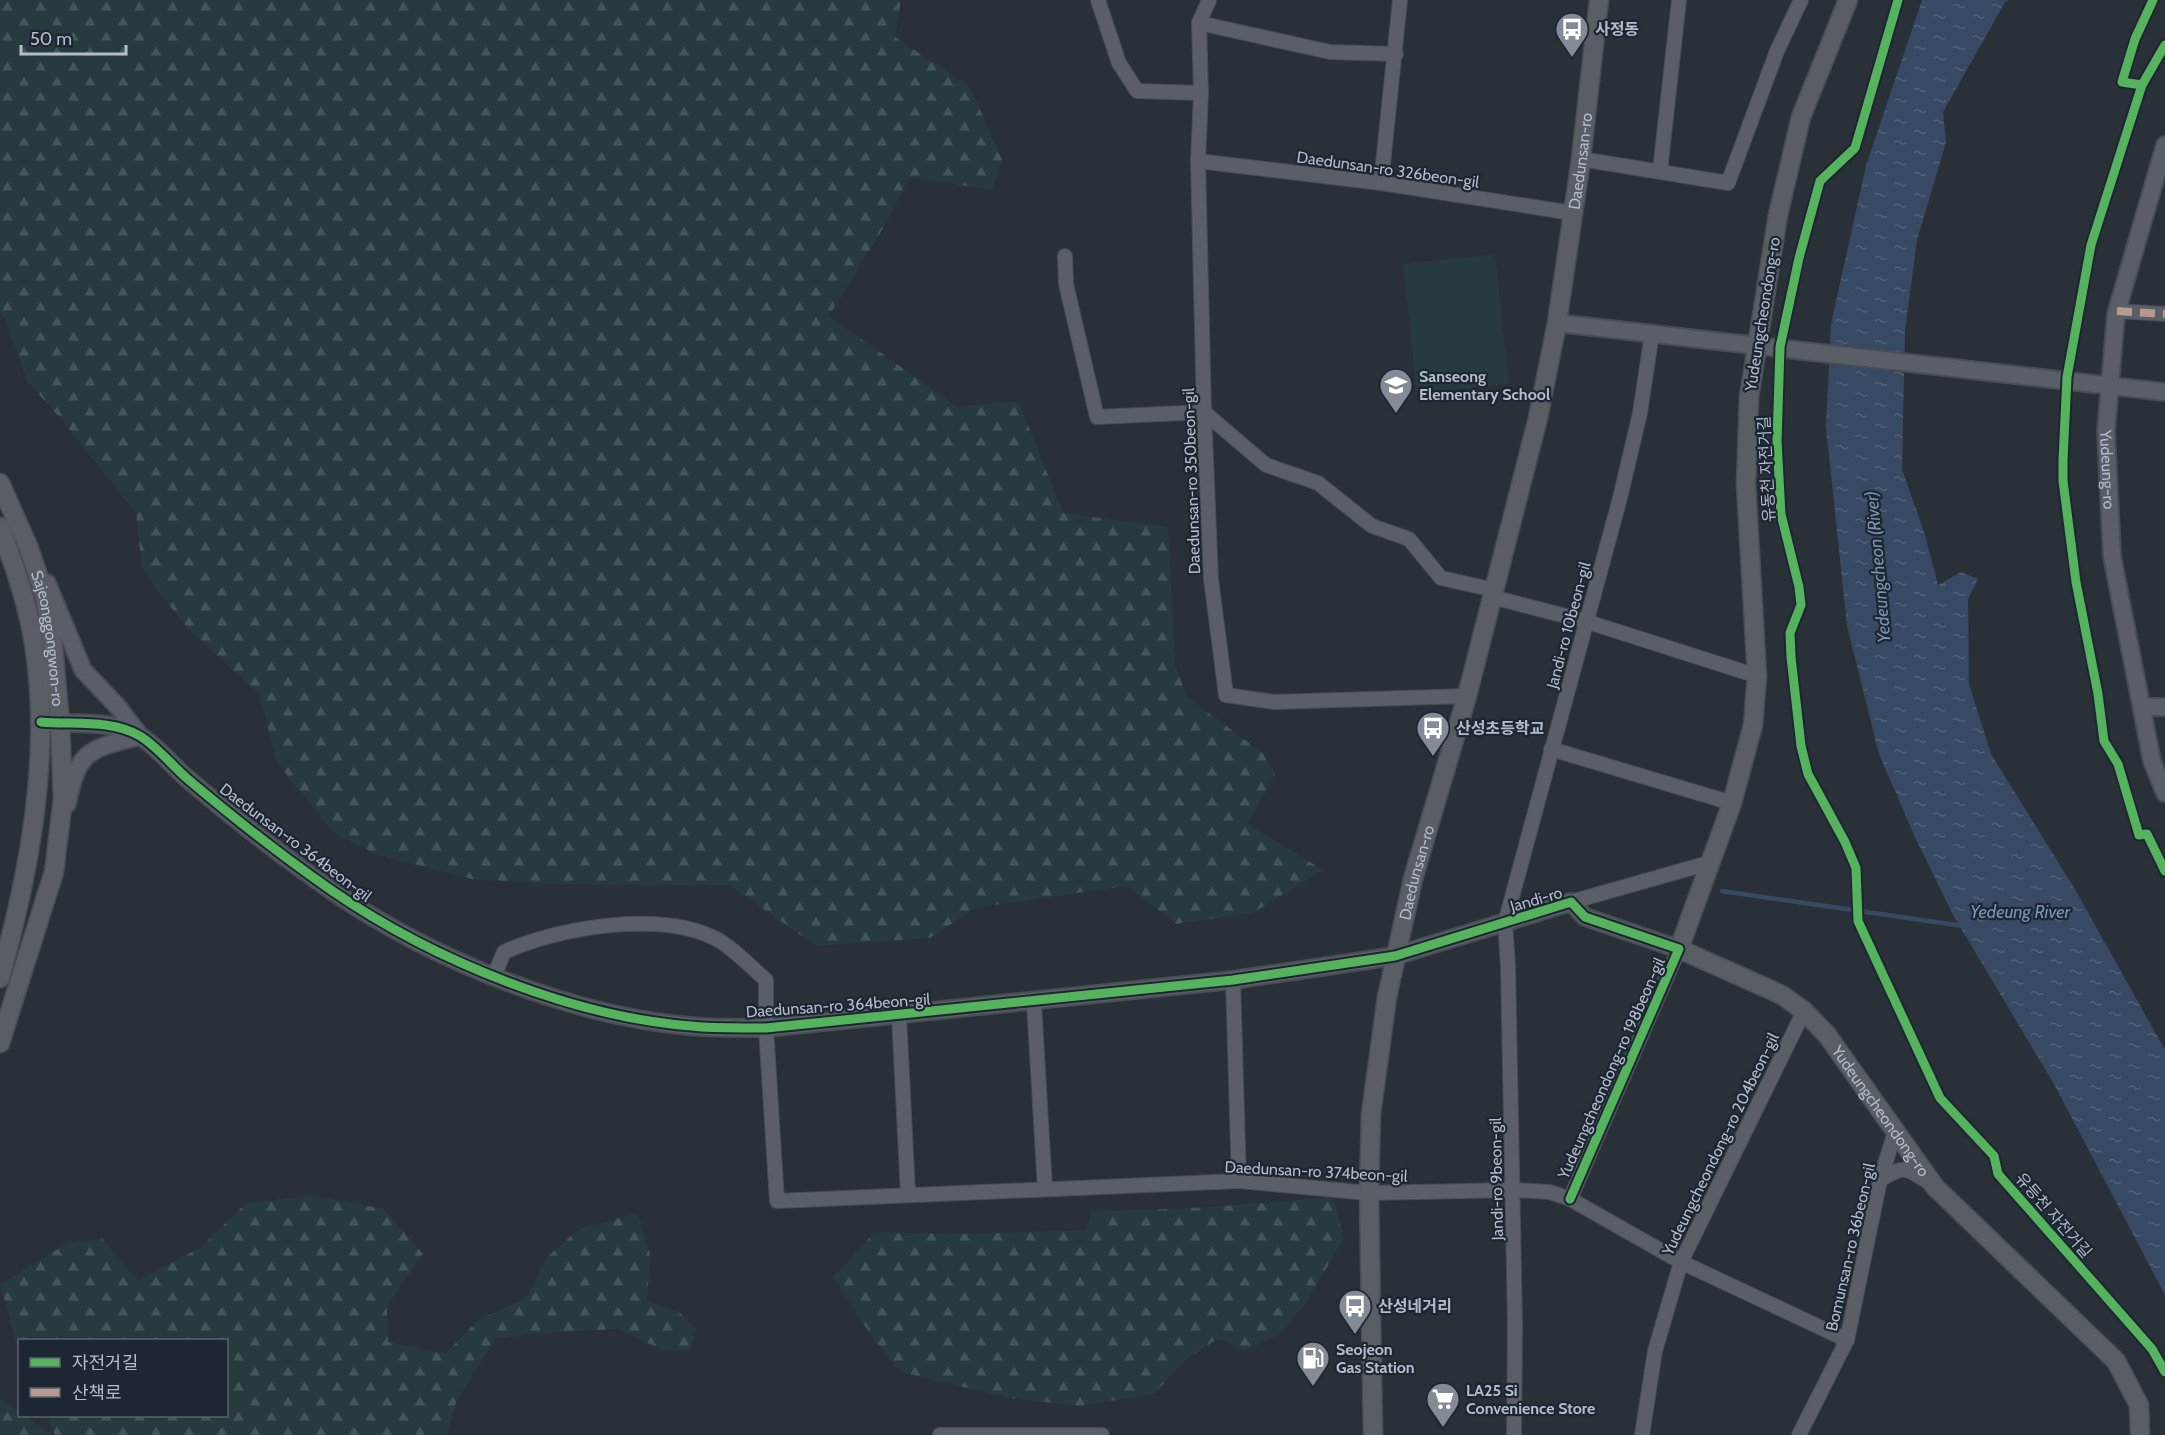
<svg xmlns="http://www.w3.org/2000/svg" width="2165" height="1435" font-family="Cabin,'Noto Sans KR',sans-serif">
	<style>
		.forest { fill: url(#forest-firs) }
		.garden { fill: #273a3e }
		.water { fill: url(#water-ripples) }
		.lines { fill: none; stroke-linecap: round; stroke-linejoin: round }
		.stream { stroke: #384963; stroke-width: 4.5 }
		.minor-casing { stroke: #484c53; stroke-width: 16 }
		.tertiary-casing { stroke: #484c53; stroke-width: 20 }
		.secondary-casing { stroke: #484c53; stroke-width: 21 }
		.minor { stroke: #5a5e66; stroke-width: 14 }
		.tertiary { stroke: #5a5e66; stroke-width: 16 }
		.secondary { stroke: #595d64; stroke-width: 18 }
		.quiet { stroke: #b69a8f; stroke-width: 8; stroke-dasharray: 15 8; stroke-linecap: butt }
		.cycleway-casing { stroke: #1d2633; stroke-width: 13 }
		.cycleway { stroke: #56b35d; stroke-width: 9 }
		.labels { text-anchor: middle; stroke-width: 4.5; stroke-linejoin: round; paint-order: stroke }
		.poi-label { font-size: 16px; font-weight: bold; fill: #b4bcc9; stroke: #1d2633; text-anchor: start }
		.street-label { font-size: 16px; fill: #b4bcc9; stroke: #1d2633 }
		.water-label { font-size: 18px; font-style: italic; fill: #7c92b1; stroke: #1d2633 }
	</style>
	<defs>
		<pattern id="forest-firs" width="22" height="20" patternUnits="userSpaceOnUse" patternTransform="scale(1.5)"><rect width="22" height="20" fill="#273a3e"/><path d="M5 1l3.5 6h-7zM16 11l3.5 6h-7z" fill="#445559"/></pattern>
		<pattern id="water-ripples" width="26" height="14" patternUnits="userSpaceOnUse" patternTransform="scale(1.5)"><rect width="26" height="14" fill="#384963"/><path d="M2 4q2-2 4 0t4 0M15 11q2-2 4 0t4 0" fill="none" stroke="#526178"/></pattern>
	</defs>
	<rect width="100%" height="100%" fill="#2a3038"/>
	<g class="forest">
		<polygon points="0,0 901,0 895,37 970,87 1002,159 992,190 909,177 884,227 829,316 956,406 1019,402 1063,513 1168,527 1175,665 1187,697 1264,754 1275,774 1248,824 1323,870 1253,913 1176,924 1127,886 975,908 930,938 817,946 729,885 546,884 472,879 378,855 335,834 277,763 259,694 186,627 142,569 136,513 61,419 27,381 5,318 0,312"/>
		<polygon points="311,1195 384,1209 423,1254 387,1306 388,1342 445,1354 478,1320 527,1298 546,1258 579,1229 638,1213 650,1255 647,1301 679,1312 696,1329 691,1351 663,1350 618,1329 541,1333 495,1339 456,1402 447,1435 55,1435 47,1416 226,1416 226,1340 20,1340 19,1354 0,1284 68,1243 102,1238 138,1281 201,1247 245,1204"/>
		<polygon points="1333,1197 1344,1238 1307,1301 1282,1333 1244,1351 1219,1338 1185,1360 1154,1394 1079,1406 1009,1398 901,1372 874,1340 833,1277 875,1232 961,1234 1086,1230 1091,1212 1212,1207"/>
		<polygon points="0,1398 19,1412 20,1416 25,1416 52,1435 0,1435"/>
	</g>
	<polygon class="garden" points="1495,254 1509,384 1417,394 1403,264"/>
	<polygon class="water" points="1922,0 2009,0 2005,2 1943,112 1946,142 1917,240 1905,331 1902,469 1925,535 1938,585 1961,572 1978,579 1968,599 1969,684 1991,754 2076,891 2165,1050 2165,1295 2054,1084 1953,915 1914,835 1879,754 1847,626 1826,427 1831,324 1866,166"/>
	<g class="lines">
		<polyline class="stream" points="1722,891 1963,926"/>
		<defs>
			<g id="minor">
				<polyline points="1098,0 1119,63 1137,91 1201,93"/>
				<polyline points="1209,0 1199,23 1201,93 1198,161 1204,412 1211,579 1226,695 1274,702 1467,696"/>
				<polyline points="1199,23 1330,52 1396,54"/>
				<polyline points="1581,159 1728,183 1777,51 1801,0"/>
				<polyline points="1198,161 1381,183 1572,213"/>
				<polyline points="1660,171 1679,0"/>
				<polyline points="1381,183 1400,0"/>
				<polyline points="1065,256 1066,284 1097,417 1204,412 1266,465 1318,483 1372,526 1409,539 1441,578 1494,590"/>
				<polyline points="2117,311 2165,314"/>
				<polyline points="1492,597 1585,621 1757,676"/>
				<polyline points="1551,749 1732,803"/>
				<polyline points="1571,902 1712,862"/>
				<path d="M 494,976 L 504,952 C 559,927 665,909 720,941 C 736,951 751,967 766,980 L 766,1028 L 777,1201 L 1239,1181 L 1369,1193 L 1513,1190 L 1550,1192 L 1570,1199 L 1681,1262 L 1847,1340"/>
				<polyline points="1233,980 1239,1181"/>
				<polyline points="1034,1003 1045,1189"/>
				<polyline points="899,1016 908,1194"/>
				<path d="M 1880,1180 C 1904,1165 1906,1167 1928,1182"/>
				<polyline points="1570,1199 1679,949"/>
				<polyline points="940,1435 1102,1435"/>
				<polyline points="1514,1435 1515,1325 1508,966 1505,923 1620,498 1640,413 1652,333"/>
				<polyline points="1642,1435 1655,1351 1681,1262 1804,1011"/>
				<polyline points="1799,1435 1847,1340 1880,1180 1896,1129"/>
			</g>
			<g id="tertiary">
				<path id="s1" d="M 2165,145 L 2116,314 L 2106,431 L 2112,556 L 2152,761 L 2165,793"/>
				<polyline points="1557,323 2165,392"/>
				<path d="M 47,583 L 83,670 L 118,707 L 140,736 C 89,749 78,750 67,804"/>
				<polyline points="2143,707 2165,707"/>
				<path d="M 41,722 C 72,725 112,719 140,736 C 158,747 173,767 190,781 C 235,819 282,856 331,890 C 434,961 576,1019 702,1027 C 723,1028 745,1028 766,1028 L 1233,980 L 1395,956 L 1571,902 L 1585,917 L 1679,949"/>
			</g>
			<g id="secondary">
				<path id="s2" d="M 1848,0 L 1801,117 L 1778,215 L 1749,397 L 1746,485 L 1757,676 L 1753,725 L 1732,803 L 1679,949 L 1782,995 L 1804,1011 L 1827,1035 L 1935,1187 L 2116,1361 L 2139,1405 L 2140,1435"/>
				<path id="s3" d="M 0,483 L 28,546 L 45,596 L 53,645 L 60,723 L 63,799 L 54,872 L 0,1043"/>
				<path d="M 0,527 C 15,567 29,607 35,650 C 51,759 29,873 0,978"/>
				<path id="s4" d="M 1373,1435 L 1369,1193 L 1371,1114 L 1387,997 L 1413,879 L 1467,696 L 1538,418 L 1557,323 L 1581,159 L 1599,0"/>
			</g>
		</defs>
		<use href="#minor" class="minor-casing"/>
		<use href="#tertiary" class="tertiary-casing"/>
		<use href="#secondary" class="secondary-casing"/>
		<use href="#minor" class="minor"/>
		<use href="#tertiary" class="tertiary"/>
		<use href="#secondary" class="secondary"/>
		<polyline class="quiet" points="2117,311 2165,314"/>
		<defs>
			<g id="cycleway">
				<polyline points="1898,0 1855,148 1820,181 1799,258 1780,347 1777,441 1781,514 1799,587 1801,605 1790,633 1791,657 1801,746 1808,774 1845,842 1856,868 1858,921 1940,1098 1994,1156 1998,1174 2152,1349 2165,1372"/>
				<polyline points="2165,45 2142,85 2091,245 2067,377 2063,460 2063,481 2076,582 2098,694 2104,741 2118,764 2139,835 2147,834 2165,871"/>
				<polyline points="2142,85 2122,82 2135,39 2153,0"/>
				<path d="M 41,722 C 72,725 112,719 140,736 C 158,747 173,767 190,781 C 235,819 282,856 331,890 C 434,961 576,1019 702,1027 C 723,1028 745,1028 766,1028 L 1233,980 L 1395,956 L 1571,902 L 1585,917 L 1679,949 L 1570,1199"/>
			</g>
		</defs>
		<use href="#cycleway" class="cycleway-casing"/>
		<use href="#cycleway" class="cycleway"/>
	</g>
	<defs>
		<symbol id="bus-pin" viewBox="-11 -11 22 30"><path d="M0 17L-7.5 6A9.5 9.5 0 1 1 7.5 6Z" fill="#848b96" stroke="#1d2633"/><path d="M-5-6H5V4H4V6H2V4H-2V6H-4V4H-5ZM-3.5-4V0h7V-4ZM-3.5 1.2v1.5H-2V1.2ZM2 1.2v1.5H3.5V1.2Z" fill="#fff"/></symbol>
		<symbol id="school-pin" viewBox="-11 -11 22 30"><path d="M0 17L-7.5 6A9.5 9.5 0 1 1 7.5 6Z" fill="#848b96" stroke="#1d2633"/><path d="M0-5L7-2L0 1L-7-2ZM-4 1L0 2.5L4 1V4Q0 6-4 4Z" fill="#fff"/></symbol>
		<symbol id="fuel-pin" viewBox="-11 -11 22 30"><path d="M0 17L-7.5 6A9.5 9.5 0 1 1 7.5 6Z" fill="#848b96" stroke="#1d2633"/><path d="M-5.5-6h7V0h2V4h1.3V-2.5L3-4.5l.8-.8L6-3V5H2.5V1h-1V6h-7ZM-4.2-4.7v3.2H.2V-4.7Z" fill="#fff"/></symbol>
		<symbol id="supermarket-pin" viewBox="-11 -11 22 30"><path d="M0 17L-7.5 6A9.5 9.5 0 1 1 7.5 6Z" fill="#848b96" stroke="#1d2633"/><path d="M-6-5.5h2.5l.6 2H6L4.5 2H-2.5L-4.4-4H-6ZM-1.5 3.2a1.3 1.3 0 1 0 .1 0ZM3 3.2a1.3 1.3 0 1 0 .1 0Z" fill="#fff"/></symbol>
	</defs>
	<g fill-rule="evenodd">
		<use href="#bus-pin" x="1553" y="10" width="38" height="52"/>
		<use href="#school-pin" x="1377" y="366" width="38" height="52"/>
		<use href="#bus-pin" x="1414" y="709" width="38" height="52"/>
		<use href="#bus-pin" x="1336" y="1287" width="38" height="52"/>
		<use href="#fuel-pin" x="1294" y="1339" width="38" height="52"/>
		<use href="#supermarket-pin" x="1424" y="1380" width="38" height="52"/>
	</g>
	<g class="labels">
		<g class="poi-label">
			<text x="1595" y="35">사정동</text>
			<text x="1419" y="382">Sanseong<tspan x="1419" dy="18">Elementary School</tspan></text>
			<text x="1456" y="734">산성초등학교</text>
			<text x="1378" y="1312">산성네거리</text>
			<text x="1336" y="1355">Seojeon<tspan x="1336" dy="18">Gas Station</tspan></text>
			<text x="1466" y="1396">LA25 Si<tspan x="1466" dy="18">Convenience Store</tspan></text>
		</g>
		<g class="street-label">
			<text dy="6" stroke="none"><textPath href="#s4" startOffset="1298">Daedunsan-ro</textPath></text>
			<text transform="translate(1388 169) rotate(8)" y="6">Daedunsan-ro 326beon-gil</text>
			<text transform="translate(1762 314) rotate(-81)" y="6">Yudeungcheondong-ro</text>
			<text dy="6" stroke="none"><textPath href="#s1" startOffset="332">Yudeung-ro</textPath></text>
			<text transform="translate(1766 469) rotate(-93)" y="6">유동천 자전거길</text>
			<text transform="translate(1191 481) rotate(-92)" y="6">Daedunsan-ro 350beon-gil</text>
			<text transform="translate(1568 625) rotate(-75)" y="6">Jandi-ro 10beon-gil</text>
			<text dy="6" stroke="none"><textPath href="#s3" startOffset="164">Sajeonggongwon-ro</textPath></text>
			<text transform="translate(296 842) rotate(37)" y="6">Daedunsan-ro 364beon-gil</text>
			<text dy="6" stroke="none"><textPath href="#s4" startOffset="567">Daedunsan-ro</textPath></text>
			<text transform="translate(1536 899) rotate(-16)" y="6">Jandi-ro</text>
			<text transform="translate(838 1005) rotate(-4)" y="6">Daedunsan-ro 364beon-gil</text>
			<text transform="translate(1611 1068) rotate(-66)" y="6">Yudeungcheondong-ro 198beon-gil</text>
			<text dy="6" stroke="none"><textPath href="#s2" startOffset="1242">Yudeungcheondong-ro</textPath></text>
			<text transform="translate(1720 1144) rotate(-64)" y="6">Yudeungcheondong-ro 204beon-gil</text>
			<text transform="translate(1316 1171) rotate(3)" y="6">Daedunsan-ro 374beon-gil</text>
			<text transform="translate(1496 1179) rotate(-91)" y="6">Jandi-ro 9beon-gil</text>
			<text transform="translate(2054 1215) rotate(49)" y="6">유등천 자전거길</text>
			<text transform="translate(1850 1247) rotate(-77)" y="6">Bomunsan-ro 36beon-gil</text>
		</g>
		<g class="water-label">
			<text transform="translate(1878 567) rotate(-95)" y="6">Yedeungcheon (River)</text>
			<text x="2020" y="918">Yedeung River</text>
		</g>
	</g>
	<rect x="18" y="1339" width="210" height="78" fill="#1d2633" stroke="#59626f" stroke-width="1.5"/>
	<rect x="30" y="1358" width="30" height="9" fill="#56b35d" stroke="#59626f" stroke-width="1.5"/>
	<text x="72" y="1369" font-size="18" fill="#b4bcc9">자전거길</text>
	<rect x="30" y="1388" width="30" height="9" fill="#b69a8f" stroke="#59626f" stroke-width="1.5"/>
	<text x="72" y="1399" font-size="18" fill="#b4bcc9">산책로</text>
	<path d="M21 45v9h105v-9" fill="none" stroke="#b4bcc9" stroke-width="3"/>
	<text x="30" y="45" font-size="18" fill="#b4bcc9" stroke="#1d2633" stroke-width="4.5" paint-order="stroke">50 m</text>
</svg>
